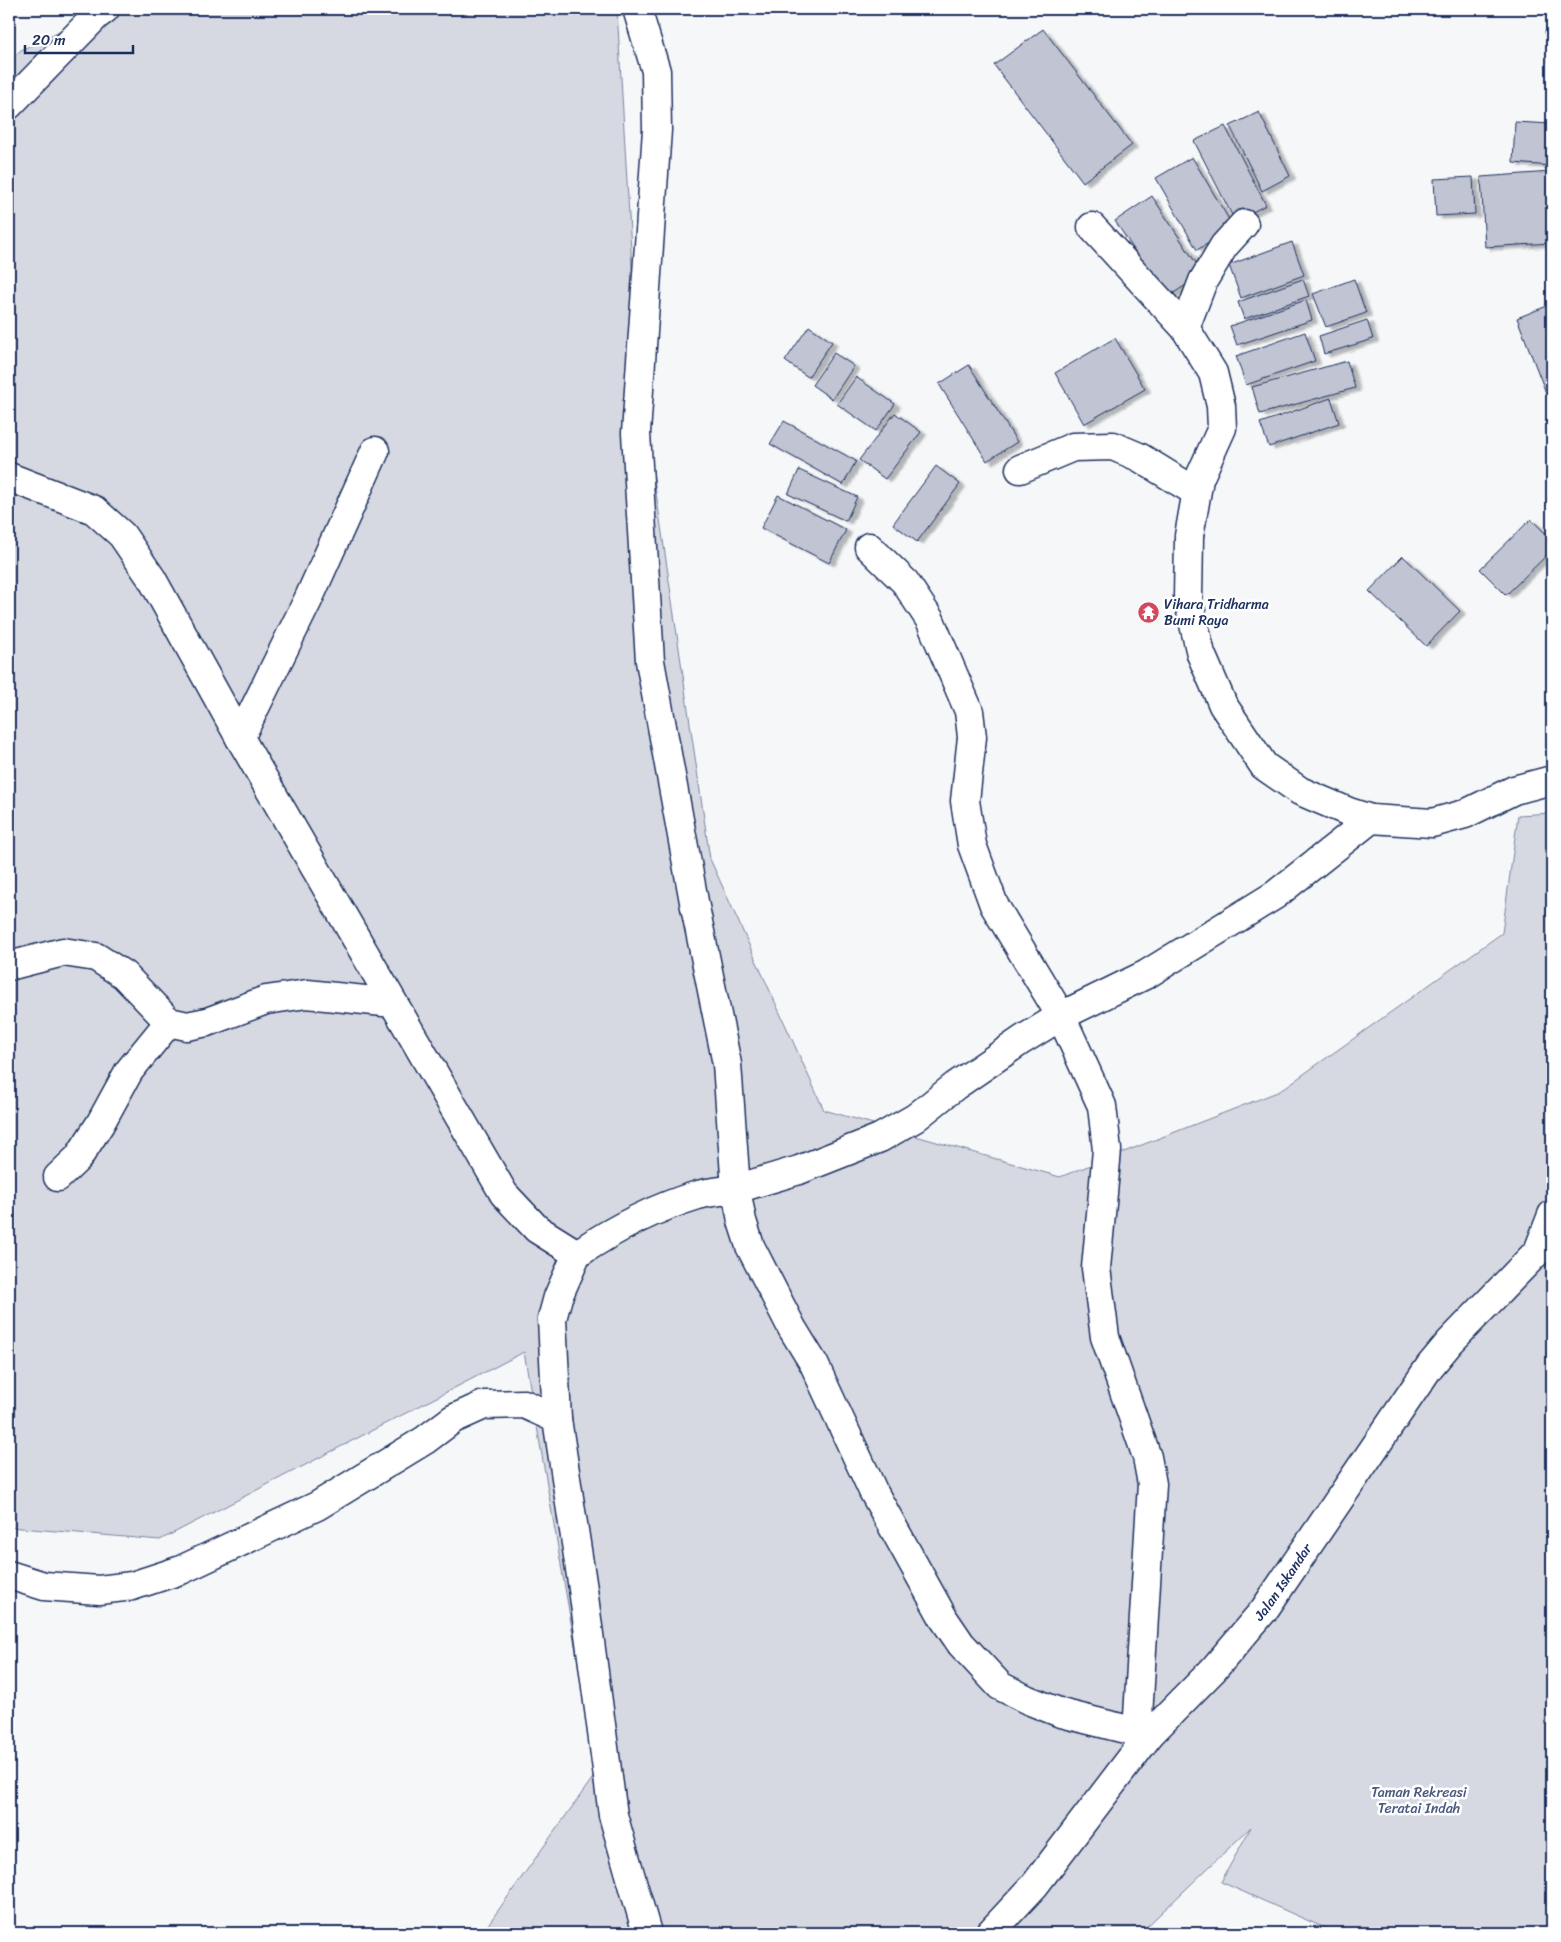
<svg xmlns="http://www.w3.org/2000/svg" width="1561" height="1942" font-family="Sriracha,sans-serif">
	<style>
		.green { fill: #d6d9e2; stroke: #7884a0 }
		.building { fill: #c0c4d3; stroke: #1b2f5e; filter: url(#shadow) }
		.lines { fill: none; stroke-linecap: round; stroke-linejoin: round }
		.minor-casing { stroke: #1b2f5e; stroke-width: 31 }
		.minor { stroke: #fff; stroke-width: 28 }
		.labels { text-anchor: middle; stroke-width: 5; stroke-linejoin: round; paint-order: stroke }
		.poi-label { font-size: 14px; fill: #1b2f5e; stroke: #fff; text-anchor: start }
		.street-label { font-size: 14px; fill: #1b2f5e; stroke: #fff }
		.park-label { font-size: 14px; fill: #4a5a7f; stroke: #fff }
	</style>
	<defs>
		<filter id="shadow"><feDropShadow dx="5.5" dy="3" stdDeviation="1" flood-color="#0004"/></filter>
	</defs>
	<rect width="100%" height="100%" fill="#f6f7f9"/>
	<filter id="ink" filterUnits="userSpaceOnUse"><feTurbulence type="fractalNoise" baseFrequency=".02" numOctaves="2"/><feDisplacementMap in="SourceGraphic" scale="10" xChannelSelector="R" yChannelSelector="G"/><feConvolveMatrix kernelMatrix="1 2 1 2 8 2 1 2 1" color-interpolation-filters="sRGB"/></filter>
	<g filter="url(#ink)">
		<polygon class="green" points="108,9 617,9 638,370 710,859 824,1110 1060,1177 1280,1091 1502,933 1518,815 1552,813 1552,1933 1336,1933 1221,1882 1251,1827 1140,1933 482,1933 597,1772 524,1352 160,1540 9,1527 9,61 21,50"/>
		<g class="building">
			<polygon points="1043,29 1132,145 1083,182 994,65"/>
			<polygon points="1552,30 1552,84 1545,31"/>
			<polygon points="1259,112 1290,176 1262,191 1230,126"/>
			<polygon points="1515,122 1552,124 1552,166 1513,163"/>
			<polygon points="1225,126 1266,205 1235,221 1194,141"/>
			<polygon points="1192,157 1234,228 1197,250 1156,178"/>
			<polygon points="1551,172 1552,243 1485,247 1481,177"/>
			<polygon points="1473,177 1475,214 1436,216 1434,179"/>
			<polygon points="1152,196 1203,274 1166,298 1115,221"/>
			<polygon points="1292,242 1304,275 1241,298 1229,265"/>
			<polygon points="1303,279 1309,296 1244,319 1238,302"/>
			<polygon points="1354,279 1366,313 1326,327 1313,294"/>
			<polygon points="1306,300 1312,320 1237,345 1230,326"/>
			<polygon points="1552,304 1552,397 1548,398 1517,318"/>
			<polygon points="1367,320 1373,339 1324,354 1319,336"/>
			<polygon points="809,326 832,342 808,377 785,361"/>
			<polygon points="1305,332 1315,361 1246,385 1236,356"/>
			<polygon points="1115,338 1145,389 1084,424 1055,373"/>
			<polygon points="834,353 854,366 832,399 812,385"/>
			<polygon points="1347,361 1355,388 1260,414 1252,387"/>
			<polygon points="969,365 1017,442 987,461 939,384"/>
			<polygon points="856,377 895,404 876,431 837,404"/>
			<polygon points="1331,398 1339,423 1269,447 1260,423"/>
			<polygon points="895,413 921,432 885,479 859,460"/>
			<polygon points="784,421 856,461 843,485 770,444"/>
			<polygon points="936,466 960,484 917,542 893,524"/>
			<polygon points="799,470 857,497 846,521 788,494"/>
			<polygon points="778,495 846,530 829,563 761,528"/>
			<polygon points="1531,519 1552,540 1552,550 1506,595 1480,569"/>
			<polygon points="1403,556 1460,611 1426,646 1369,591"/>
		</g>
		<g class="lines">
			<defs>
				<g id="minor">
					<polyline points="637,9 656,71 657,130 636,433 650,661 695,907 727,1064 736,1189 799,1170 880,1138 915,1118 955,1086 1022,1040 1061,1016 1147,974 1275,895 1371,819"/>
					<polyline points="9,105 97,15 105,9"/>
					<polyline points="1092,227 1185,328 1213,373 1221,406 1222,428 1199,479 1189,536 1188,599 1201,654 1223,705 1264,766 1300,791 1349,812 1371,819 1432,823 1465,814 1514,790 1552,780"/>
					<polyline points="1185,328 1203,281 1224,246 1244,224"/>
					<polyline points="1020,469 1073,447 1113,446 1139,457 1196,492"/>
					<polyline points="9,477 94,510 122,535 152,579 240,738 504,1194 537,1229 577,1254 558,1297 552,1319 557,1419 583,1589 613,1815 647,1933"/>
					<polyline points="869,547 905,582 930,620 969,711 972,737 965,801 972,845 994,905 1061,1016 1102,1106 1107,1150 1096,1268 1105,1337 1147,1457 1152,1484 1137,1733"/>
					<polyline points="240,738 308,600 375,451"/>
					<polyline points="9,966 63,952 96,957 124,975 169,1022 187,1026 207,1022 266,1000 307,994 393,1003"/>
					<polyline points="58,1177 78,1158 100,1124 129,1071 169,1022"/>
					<path d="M 577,1254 C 614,1229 655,1208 698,1195 C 710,1192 723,1191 736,1189 L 742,1221 L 750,1246 L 792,1328 L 814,1364 L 873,1491 L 944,1619 L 961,1644 L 1000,1686 L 1028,1700 L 1061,1713 L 1149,1735"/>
					<polyline points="9,1575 44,1586 99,1590 132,1586 181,1570 317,1506 425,1440 453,1419 484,1405 524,1404 557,1419"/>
					<path id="s1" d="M 990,1933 L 1034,1886 L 1149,1735 L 1213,1670 L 1264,1610 L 1430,1366 L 1450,1342 L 1538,1251 L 1552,1215"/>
				</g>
			</defs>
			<use href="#minor" class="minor-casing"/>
			<use href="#minor" class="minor"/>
		</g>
	</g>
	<defs>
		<symbol id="temple-disc" viewBox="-11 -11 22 22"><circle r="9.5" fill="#d1495b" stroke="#fff"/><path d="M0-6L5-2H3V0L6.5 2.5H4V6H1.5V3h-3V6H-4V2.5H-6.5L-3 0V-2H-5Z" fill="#fff"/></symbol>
	</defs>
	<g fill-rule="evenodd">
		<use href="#temple-disc" x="1136" y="600" width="25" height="25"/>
	</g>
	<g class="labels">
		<g class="poi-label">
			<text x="1164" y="609">Vihara Tridharma<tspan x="1164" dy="16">Bumi Raya</tspan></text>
		</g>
		<g class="street-label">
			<text dy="5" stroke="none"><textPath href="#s1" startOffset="458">Jalan Iskandar</textPath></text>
		</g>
		<g class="park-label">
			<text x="1419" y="1797">Taman Rekreasi<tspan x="1419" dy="16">Teratai Indah</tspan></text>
		</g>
	</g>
	<rect width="1561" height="1942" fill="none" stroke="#fff" stroke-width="30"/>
	<rect x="15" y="15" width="1531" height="1912" fill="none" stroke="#1b2f5e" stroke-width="2" filter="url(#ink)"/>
	<path d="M25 45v8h108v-8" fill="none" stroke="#1b2f5e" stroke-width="2.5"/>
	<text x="32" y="45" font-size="15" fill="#1b2f5e" stroke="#ffffff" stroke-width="4" paint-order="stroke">20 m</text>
</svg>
